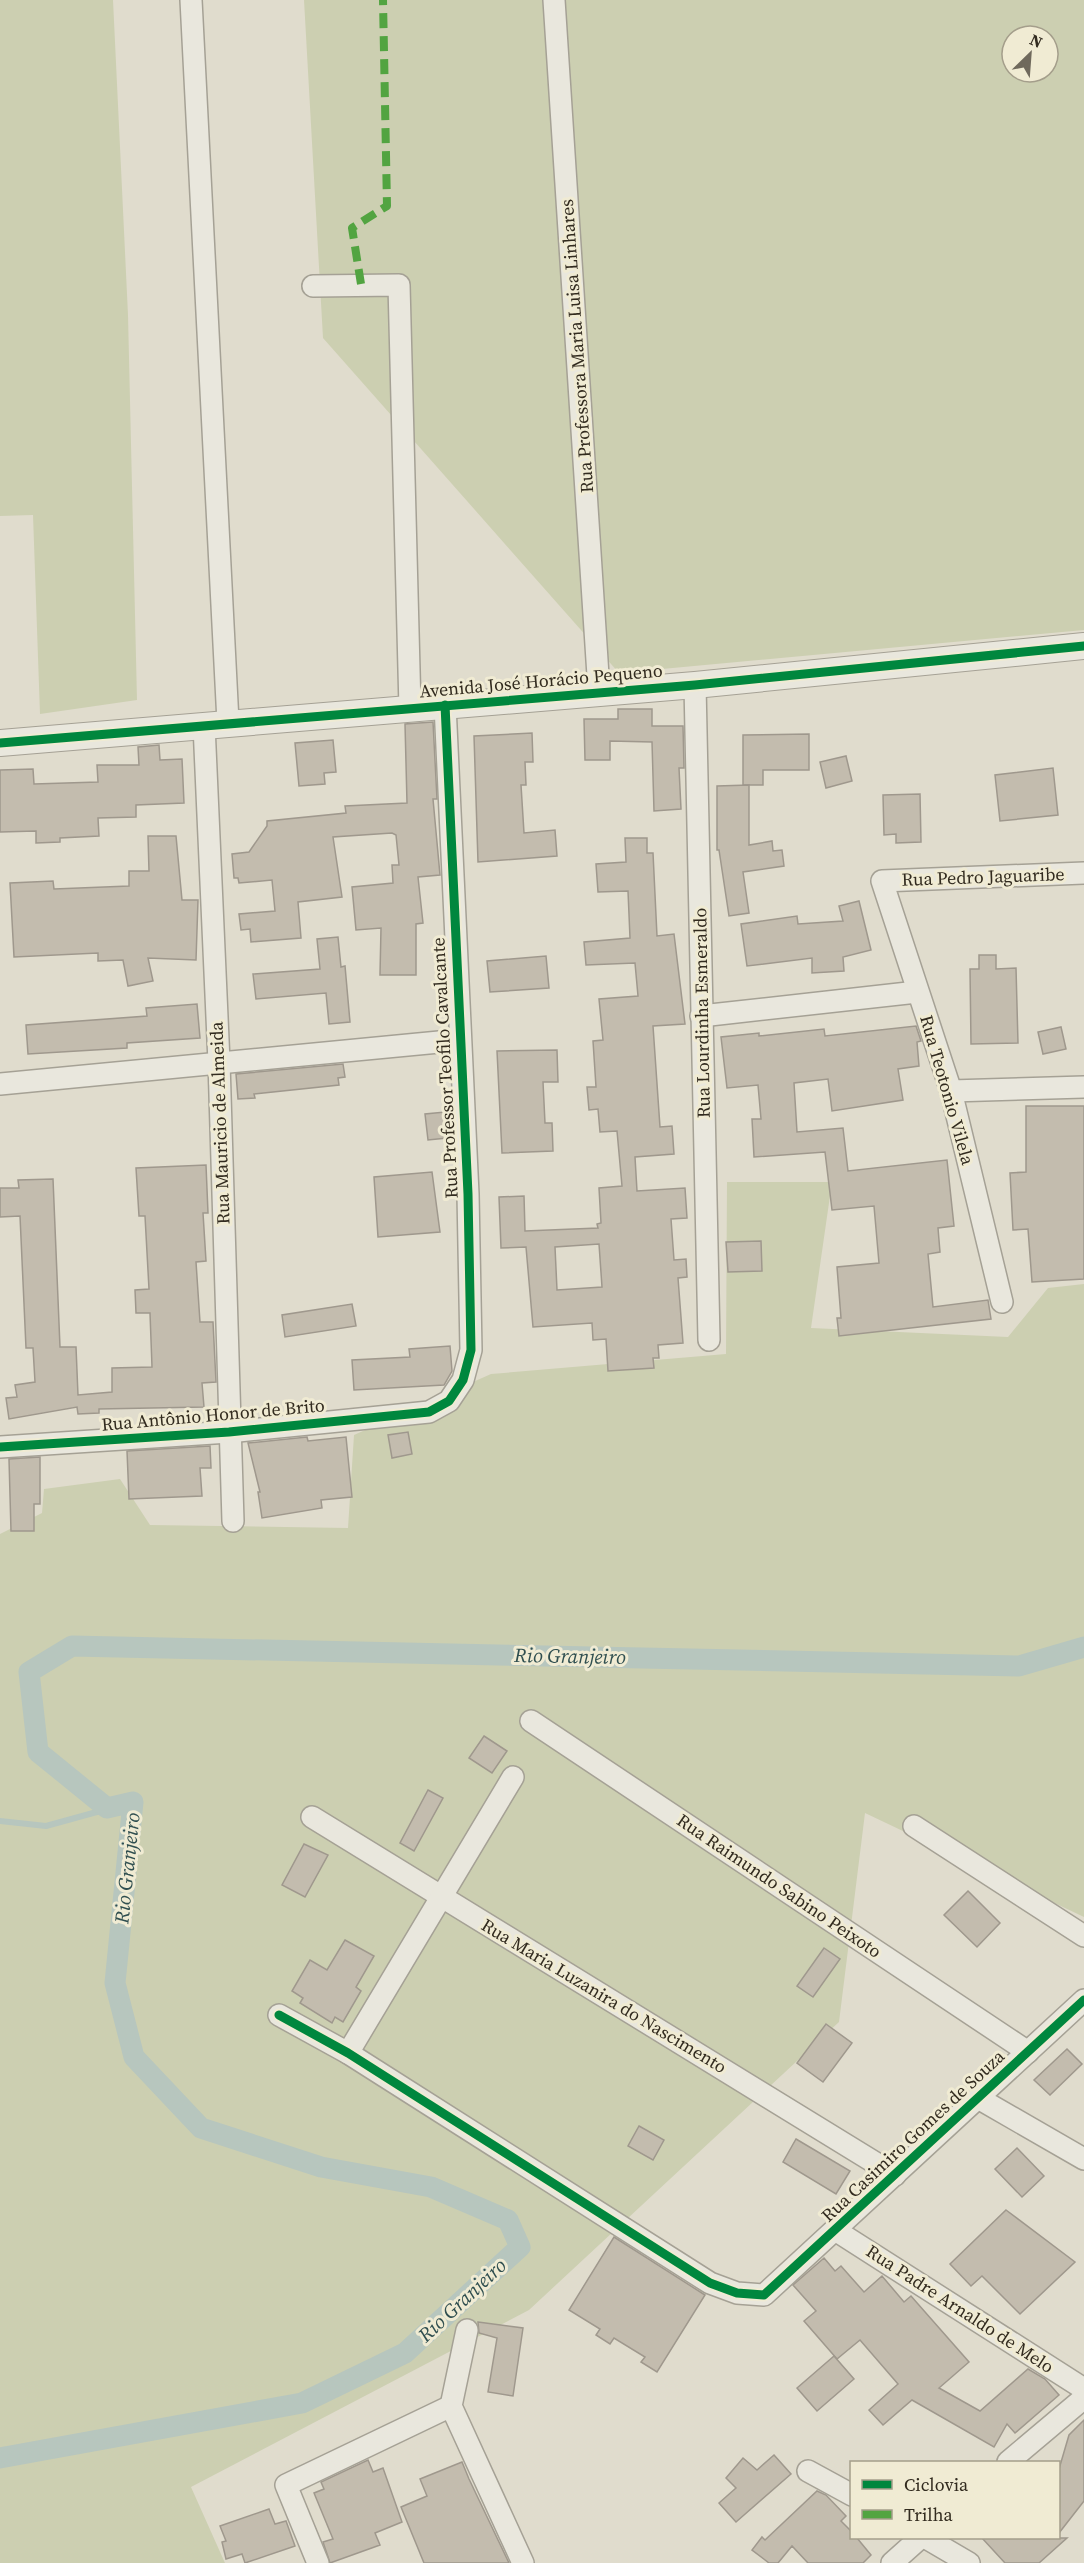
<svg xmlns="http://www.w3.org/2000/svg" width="1084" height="2563" font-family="'Source Serif 4',serif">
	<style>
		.green { fill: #cccfb1; fill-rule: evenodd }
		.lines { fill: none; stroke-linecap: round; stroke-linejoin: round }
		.stream { stroke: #b7c6be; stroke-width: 6 }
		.canal { stroke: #b7c6be; stroke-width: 21 }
		.building { fill: #c3bcae; stroke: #9f988d; stroke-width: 1.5; fill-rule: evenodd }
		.minor-casing { stroke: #a5a195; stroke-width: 24 }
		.tertiary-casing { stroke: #a5a195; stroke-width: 28 }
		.minor { stroke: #e9e7dd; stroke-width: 21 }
		.tertiary { stroke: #e9e7dd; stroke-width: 26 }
		.quiet { stroke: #52a441; stroke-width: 8; stroke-dasharray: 15 8; stroke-linecap: butt }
		.cycleway-casing { stroke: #f0ebd3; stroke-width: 13 }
		.cycleway { stroke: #00873e; stroke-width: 9 }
		.labels { text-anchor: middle; stroke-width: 6; stroke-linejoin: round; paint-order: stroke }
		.street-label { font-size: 18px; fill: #322b1f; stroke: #f0ebd3 }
		.water-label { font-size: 20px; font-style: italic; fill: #304f50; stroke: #f0ebd3 }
	</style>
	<rect width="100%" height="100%" fill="#e0dccd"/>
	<g class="green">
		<polygon points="0,0 113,0 128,315 137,700 40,714 33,515 0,516"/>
		<path d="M 304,0 L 1084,0 L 1084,630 L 619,673 L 323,338 ZM 1012,36 L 1048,36 L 1048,72 L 1012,72 Z"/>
		<polygon points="727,1182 832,1182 811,1328 1008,1337 1048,1288 1084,1284 1084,1917 865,1813 839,2022 529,2310 191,2487 225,2563 0,2563 0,1534 42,1513 44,1489 120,1479 150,1525 348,1528 354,1435 491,1374 726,1354"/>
	</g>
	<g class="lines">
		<polyline class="stream" points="0,1821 46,1826 133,1802"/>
		<polyline class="canal" points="0,2458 302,2403 405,2353 520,2247 508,2220 431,2187 321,2167 201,2128 134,2057 115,1983 133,1802 107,1808 38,1752 29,1672 72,1646 1019,1666 1084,1647"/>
	</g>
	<g class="building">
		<polygon points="618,709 652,709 652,726 683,726 684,768 679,768 681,809 654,811 652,742 610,741 610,760 585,760 584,719 618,719"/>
		<polygon points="433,722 437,799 433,799 440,875 418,877 423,923 416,924 416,975 380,975 381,928 356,930 352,887 393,883 392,865 399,865 396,835 392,833 333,837 342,897 298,902 301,938 251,942 250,929 241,930 239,914 275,911 272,880 239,883 238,878 234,878 232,854 249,852 267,826 267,821 346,813 345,806 407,803 405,724"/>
		<polygon points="532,733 533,762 525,762 526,785 521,785 524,833 555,830 557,856 478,862 474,736"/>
		<polygon points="809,734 809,770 763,770 763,785 743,785 743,735"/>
		<polygon points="333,740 336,772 324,773 325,784 299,786 295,743"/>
		<polygon points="159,745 160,760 182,759 184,803 136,805 136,817 98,818 99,836 60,838 60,842 36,843 36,831 0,832 0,770 33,769 34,784 98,782 97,765 139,765 138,747"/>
		<polygon points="846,756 852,781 826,788 820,762"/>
		<polygon points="1053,768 1058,815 1000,821 995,775"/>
		<polygon points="749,785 749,845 772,841 773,851 782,850 784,866 743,872 749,913 729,916 719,850 717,850 717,786"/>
		<polygon points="920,794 921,842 896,843 896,834 884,835 883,795"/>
		<polygon points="148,836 176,836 182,900 198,900 196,960 148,958 153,981 128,986 123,960 98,961 98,953 14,957 10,883 53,881 54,889 129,886 129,871 149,871"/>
		<path d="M 625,838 L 647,838 L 647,853 L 653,853 L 657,936 L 674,934 L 685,1024 L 653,1026 L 660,1127 L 672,1126 L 674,1154 L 635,1157 L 637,1191 L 685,1188 L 687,1218 L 671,1219 L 674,1260 L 686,1259 L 687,1277 L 678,1278 L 683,1343 L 658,1345 L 659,1358 L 653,1358 L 654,1368 L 608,1371 L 606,1339 L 593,1340 L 592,1323 L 533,1327 L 526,1247 L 501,1248 L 499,1197 L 524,1196 L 525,1231 L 598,1228 L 597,1224 L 601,1223 L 599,1188 L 622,1186 L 617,1131 L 600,1132 L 598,1109 L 589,1110 L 587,1087 L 596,1087 L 593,1041 L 603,1040 L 599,999 L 638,996 L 635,963 L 586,965 L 584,942 L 630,938 L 628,891 L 598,892 L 596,864 L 626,862 ZM 599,1244 L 602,1287 L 557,1290 L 555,1247 Z"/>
		<polygon points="859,901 871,950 843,957 844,971 812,973 812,958 747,966 741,924 797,916 798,924 843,921 839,906"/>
		<polygon points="338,937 341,967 345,966 350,1022 329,1024 326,993 256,999 253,974 320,969 317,939"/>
		<polygon points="979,955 996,955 996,969 1016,968 1018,1043 971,1044 970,969 979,969"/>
		<polygon points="546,956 549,988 490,992 487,961"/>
		<polygon points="197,1004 200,1038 127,1043 127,1048 28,1054 26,1025 147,1016 146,1008"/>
		<polygon points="916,1026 921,1041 917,1042 919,1066 898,1069 903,1100 832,1111 828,1079 794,1083 797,1132 843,1128 848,1171 947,1160 954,1226 938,1228 940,1252 928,1254 933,1307 988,1300 991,1319 839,1336 837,1318 841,1318 837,1267 879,1263 874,1206 832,1210 825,1152 754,1157 752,1119 761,1119 758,1085 727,1088 721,1037 759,1033 759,1036 824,1029 825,1036"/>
		<polygon points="1061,1027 1066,1049 1043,1054 1038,1032"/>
		<polygon points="557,1050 558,1082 543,1082 545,1123 552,1123 553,1151 502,1153 497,1051"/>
		<polygon points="343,1064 345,1077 338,1078 339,1085 254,1094 255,1098 238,1099 236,1074"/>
		<polygon points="1026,1106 1084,1106 1084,1279 1032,1282 1028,1229 1013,1230 1010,1173 1026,1172"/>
		<polygon points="445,1112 447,1138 428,1140 425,1114"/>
		<polygon points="206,1165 208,1213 203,1213 206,1261 196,1262 200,1322 213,1322 216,1382 202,1383 204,1407 99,1409 99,1413 78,1414 77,1407 9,1419 6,1398 17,1397 15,1385 35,1382 33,1348 26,1348 20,1216 0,1217 0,1188 19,1188 18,1180 53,1179 60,1347 76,1347 78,1395 112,1392 112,1368 152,1367 150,1313 136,1313 135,1290 149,1289 145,1216 139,1216 136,1168"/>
		<polygon points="432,1172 440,1232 378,1237 374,1177"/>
		<polygon points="761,1241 762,1271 728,1272 726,1242"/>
		<polygon points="352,1304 356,1326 285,1337 282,1315"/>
		<polygon points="450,1346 452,1371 444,1385 354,1390 352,1360 410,1357 409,1349"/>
		<polygon points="408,1432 412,1454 392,1458 388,1435"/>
		<polygon points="307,1437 308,1441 346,1437 352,1497 321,1500 322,1508 262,1518 258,1492 260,1492 248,1443"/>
		<polygon points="210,1446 211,1468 200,1468 202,1496 129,1499 127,1451"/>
		<polygon points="40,1457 40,1504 34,1504 34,1531 11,1531 9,1459"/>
		<polygon points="484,1736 507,1751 492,1773 469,1758"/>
		<polygon points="428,1790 443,1798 414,1851 400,1843"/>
		<polygon points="304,1844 328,1855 305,1897 282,1885"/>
		<polygon points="968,1891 1000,1923 977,1947 944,1915"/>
		<polygon points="345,1940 374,1956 356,1987 361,1991 343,2022 335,2017 332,2023 300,2003 303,1998 292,1991 310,1960 327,1970"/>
		<polygon points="824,1948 840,1959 813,1997 797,1986"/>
		<polygon points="826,2024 852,2043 823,2082 797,2063"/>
		<polygon points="1067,2049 1082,2064 1050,2095 1034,2080"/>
		<polygon points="639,2126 664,2140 653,2160 628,2146"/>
		<polygon points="796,2139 850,2171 836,2194 783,2162"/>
		<polygon points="1017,2148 1044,2176 1022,2197 995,2169"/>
		<polygon points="1006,2210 1075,2262 1020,2314 982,2276 971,2286 950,2264"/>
		<polygon points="614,2237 705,2295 657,2372 641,2362 645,2357 614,2338 610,2344 596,2335 600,2329 569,2310"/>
		<polygon points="824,2258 835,2271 841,2266 864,2292 882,2276 904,2302 911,2296 969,2362 939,2388 980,2411 1028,2369 1045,2379 1059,2395 1015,2433 1007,2424 994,2447 912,2400 883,2425 869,2410 898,2384 860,2340 837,2359 804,2321 816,2311 793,2285"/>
		<polygon points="478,2322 523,2328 513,2396 488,2392 497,2338 479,2333"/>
		<polygon points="834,2356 854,2379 817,2411 797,2388"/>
		<polygon points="1084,2420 1084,2501 1059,2533 1059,2469 1069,2435"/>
		<polygon points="774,2455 791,2474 736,2522 719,2503 736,2488 726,2478 743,2458 757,2470"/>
		<polygon points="368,2460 373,2472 383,2468 402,2522 375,2533 380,2545 330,2563 323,2542 333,2539 314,2493 324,2489 321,2482"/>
		<polygon points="462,2462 469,2479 509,2563 424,2563 401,2507 427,2496 420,2479"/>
		<polygon points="817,2491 826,2495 846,2516 841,2521 852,2532 852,2538 857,2538 871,2555 863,2563 808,2563 792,2546 778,2563 769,2563 752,2550 762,2537 765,2540"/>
		<polygon points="269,2509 275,2524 286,2521 295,2546 245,2563 242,2554 226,2559 222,2542 226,2541 220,2526"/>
		<polygon points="982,2538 1067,2538 1039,2563 1005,2563"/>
	</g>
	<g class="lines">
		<defs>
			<g id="minor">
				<polyline points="191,0 228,722"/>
				<polyline points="554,0 599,691"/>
				<polyline points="313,286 399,285 410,708"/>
				<polyline points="695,685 709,1340"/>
				<polyline points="204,725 219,1062 233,1521"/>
				<polyline points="701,1016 917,992"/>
				<polyline points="0,1084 460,1040"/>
				<polyline points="951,1091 1084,1087"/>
				<polyline points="1002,1302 951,1091 882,881 1084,873"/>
				<polyline points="0,1447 229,1432 429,1412 449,1401 463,1380 471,1350 468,1194 445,705"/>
				<polyline points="531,1721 1028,2052"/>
				<polyline points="312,1817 895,2175"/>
				<polyline points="914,1826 1084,1936"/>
				<polyline points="279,2015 348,2053 710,2283 737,2293 764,2295 1084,2000"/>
				<polyline points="348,2053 513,1777"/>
				<polyline points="978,2098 1084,2159"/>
				<polyline points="835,2230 1084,2389"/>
				<polyline points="467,2330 451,2406 523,2563"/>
				<polyline points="1008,2462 1084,2398"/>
				<polyline points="808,2471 852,2495"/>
				<polyline points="926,2538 969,2563"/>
				<polyline points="318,2563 286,2485 451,2406"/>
				<polyline points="892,2563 920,2538"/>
			</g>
			<polyline id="tertiary" points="0,743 695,685 1084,646"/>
		</defs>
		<use href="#minor" class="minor-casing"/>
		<use href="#tertiary" class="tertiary-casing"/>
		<use href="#minor" class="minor"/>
		<use href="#tertiary" class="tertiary"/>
		<polyline class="quiet" points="361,284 352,228 387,206 383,0"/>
		<defs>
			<g id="cycleway">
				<polyline points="0,743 695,685 1084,646"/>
				<polyline points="0,1447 229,1432 429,1412 449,1401 463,1380 471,1350 468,1194 445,705"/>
				<polyline points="279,2015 348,2053 710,2283 737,2293 764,2295 1084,2000"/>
			</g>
		</defs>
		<use href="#cycleway" class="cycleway-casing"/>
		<use href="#cycleway" class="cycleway"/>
	</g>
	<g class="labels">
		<g class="street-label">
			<text transform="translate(577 346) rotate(-94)" y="6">Rua Professora Maria Luisa Linhares</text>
			<text transform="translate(541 681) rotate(-5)" y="6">Avenida José Horácio Pequeno</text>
			<text transform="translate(983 877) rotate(-2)" y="6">Rua Pedro Jaguaribe</text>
			<text transform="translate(702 1013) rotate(-91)" y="6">Rua Lourdinha Esmeraldo</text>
			<text transform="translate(445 1068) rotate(-93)" y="6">Rua Professor Teofilo Cavalcante</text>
			<text transform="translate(947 1090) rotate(74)" y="6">Rua Teotonio Vilela</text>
			<text transform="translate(220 1123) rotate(-92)" y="6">Rua Mauricio de Almeida</text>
			<text transform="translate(213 1415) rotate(-5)" y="6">Rua Antônio Honor de Brito</text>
			<text transform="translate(779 1886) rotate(34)" y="6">Rua Raimundo Sabino Peixoto</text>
			<text transform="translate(604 1996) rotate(31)" y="6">Rua Maria Luzanira do Nascimento</text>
			<text transform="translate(913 2136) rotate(-43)" y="6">Rua Casimiro Gomes de Souza</text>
			<text transform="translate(960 2309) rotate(33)" y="6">Rua Padre Arnaldo de Melo</text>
		</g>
		<g class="water-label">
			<text transform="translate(570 1656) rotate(1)" y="7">Rio Granjeiro</text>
			<text transform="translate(127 1868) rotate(-84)" y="7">Rio Granjeiro</text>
			<text transform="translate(462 2300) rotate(-43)" y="7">Rio Granjeiro</text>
		</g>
	</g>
	<rect x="850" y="2461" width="210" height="78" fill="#f0ebd3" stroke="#a49e8b" stroke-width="1.5"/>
	<rect x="862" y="2480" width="30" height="9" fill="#00873e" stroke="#a49e8b" stroke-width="1.5"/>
	<text x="904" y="2491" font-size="18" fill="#322b1f">Ciclovia</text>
	<rect x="862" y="2510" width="30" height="9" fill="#52a441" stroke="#a49e8b" stroke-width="1.5"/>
	<text x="904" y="2521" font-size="18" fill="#322b1f">Trilha</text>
	<g transform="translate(1030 54) rotate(25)"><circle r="28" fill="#f0ebd3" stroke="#a49e8b" stroke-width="1.5"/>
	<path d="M0-4.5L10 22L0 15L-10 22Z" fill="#6f695c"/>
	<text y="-9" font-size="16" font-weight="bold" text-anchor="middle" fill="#322b1f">N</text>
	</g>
</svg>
